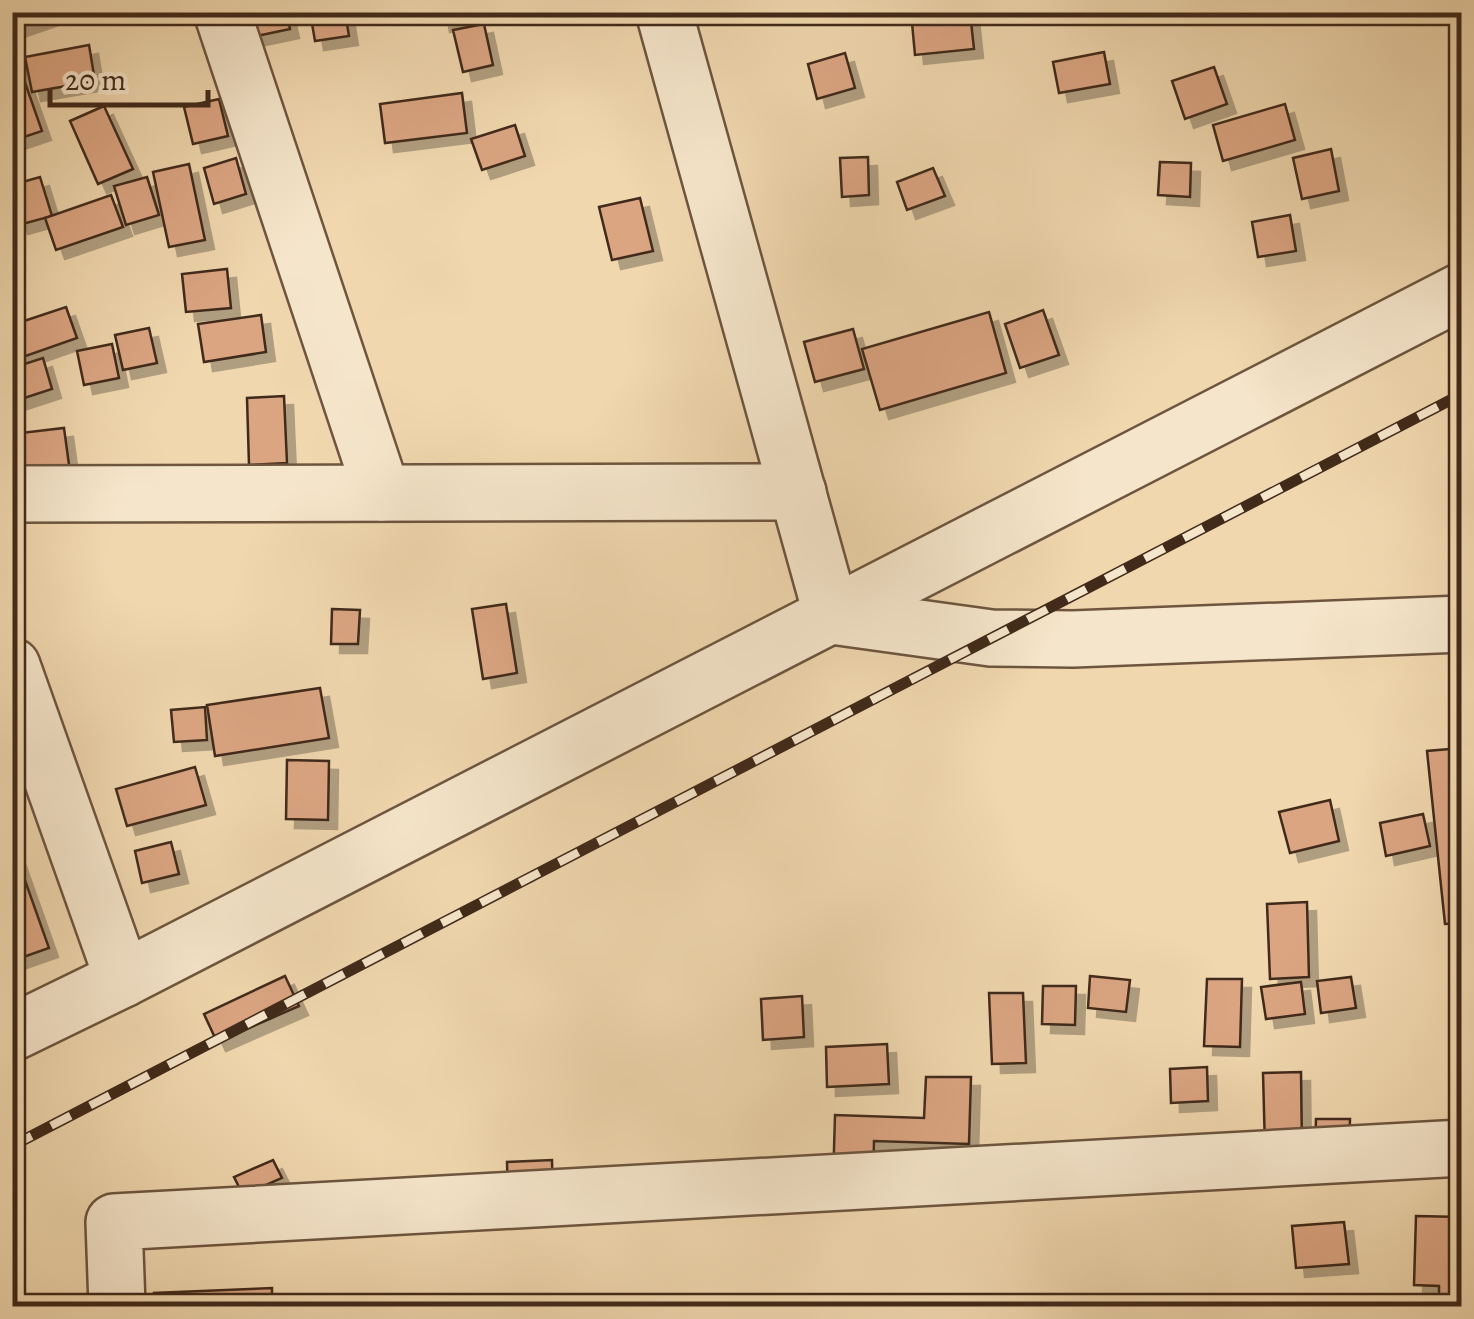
<svg xmlns="http://www.w3.org/2000/svg" width="1474" height="1319" font-family="Alegreya,serif">
	<style>
		.building { fill: #dba582; stroke: #412a1a; stroke-width: 2.5; filter: url(#shadow) }
		.lines { fill: none; stroke-linecap: round; stroke-linejoin: round }
		.minor-casing { stroke: #6d553f; stroke-width: 60 }
		.tertiary-casing { stroke: #6d553f; stroke-width: 60 }
		.minor { stroke: #f5e5ca; stroke-width: 55 }
		.tertiary { stroke: #f5e5ca; stroke-width: 55 }
		.rail-casing { stroke: #412a1a; stroke-width: 11 }
		.rail { stroke: #f5e5ca; stroke-width: 8; stroke-dasharray: 22; stroke-linecap: butt }
	</style>
	<defs>
		<filter id="shadow"><feDropShadow dx="9" dy="9" stdDeviation="0" flood-color="#0004"/></filter>
	</defs>
	<rect width="100%" height="100%" fill="#f0d7ae"/>
	<filter id="stains"><feTurbulence type="fractalNoise" baseFrequency=".002" numOctaves="4"/><feColorMatrix values="0 0 0 0 .2 0 0 0 0 .09 0 0 0 0 .02 0 0 0 .5 -.17"/></filter>
	<radialGradient id="worn" r=".72"><stop offset=".6" stop-color="#630" stop-opacity="0"/><stop offset="1" stop-color="#630" stop-opacity=".3"/></radialGradient>
	<g class="building">
		<polygon points="12,12 49,12 50,16 12,29"/>
		<polygon points="246,12 286,12 290,29 252,37"/>
		<polygon points="310,12 345,12 349,36 315,41"/>
		<polygon points="439,12 495,12 441,23"/>
		<polygon points="911,12 970,12 974,49 915,55"/>
		<polygon points="484,24 493,65 463,72 453,30"/>
		<polygon points="89,45 95,81 32,92 25,57"/>
		<polygon points="1104,52 1110,84 1059,93 1053,62"/>
		<polygon points="845,53 855,88 817,99 808,64"/>
		<polygon points="16,57 42,131 12,141 12,58"/>
		<polygon points="1214,67 1227,104 1185,119 1172,81"/>
		<polygon points="462,93 467,133 385,143 380,104"/>
		<polygon points="219,99 228,136 193,144 184,107"/>
		<polygon points="1285,104 1295,140 1223,161 1213,125"/>
		<polygon points="104,106 133,169 98,184 70,121"/>
		<polygon points="515,125 525,156 482,170 471,139"/>
		<polygon points="1331,149 1339,191 1302,199 1293,158"/>
		<polygon points="868,157 869,195 842,197 840,158"/>
		<polygon points="236,158 246,194 214,204 204,168"/>
		<polygon points="1160,162 1191,163 1190,197 1158,195"/>
		<polygon points="189,164 205,240 169,247 153,172"/>
		<polygon points="933,168 945,196 907,210 897,182"/>
		<polygon points="40,177 52,216 19,225 12,205 12,185"/>
		<polygon points="147,177 159,215 126,225 114,186"/>
		<polygon points="111,195 123,227 56,250 45,218"/>
		<polygon points="640,198 653,251 612,260 599,207"/>
		<polygon points="1290,215 1296,251 1258,257 1252,222"/>
		<polygon points="227,269 231,308 186,312 182,274"/>
		<polygon points="66,307 77,338 20,358 12,337 12,325"/>
		<polygon points="1043,310 1059,355 1020,368 1005,324"/>
		<polygon points="989,312 1006,373 880,410 862,349"/>
		<polygon points="261,315 266,352 204,362 198,324"/>
		<polygon points="149,328 157,363 123,370 115,335"/>
		<polygon points="853,329 864,369 815,382 804,342"/>
		<polygon points="112,344 119,378 84,385 77,351"/>
		<polygon points="43,358 52,389 12,402 12,368"/>
		<polygon points="284,396 287,463 249,465 247,398"/>
		<polygon points="64,428 70,472 12,480 12,434"/>
		<polygon points="506,604 517,673 483,679 472,609"/>
		<polygon points="332,609 360,610 358,644 331,644"/>
		<polygon points="320,688 329,738 215,756 207,705"/>
		<polygon points="205,707 207,740 174,742 171,710"/>
		<polygon points="1461,748 1462,923 1445,924 1427,751"/>
		<polygon points="287,760 329,761 328,820 286,819"/>
		<polygon points="195,767 206,805 127,826 116,789"/>
		<polygon points="1330,800 1339,841 1290,853 1279,812"/>
		<polygon points="1423,814 1430,846 1386,856 1380,823"/>
		<polygon points="171,842 179,874 142,883 135,851"/>
		<polygon points="16,855 49,948 12,961 12,857"/>
		<polygon points="1307,902 1309,977 1270,979 1267,904"/>
		<polygon points="285,976 299,1006 217,1042 204,1014"/>
		<polygon points="1090,976 1130,980 1126,1012 1088,1008"/>
		<polygon points="1351,977 1356,1008 1321,1013 1317,981"/>
		<polygon points="1207,979 1242,979 1240,1047 1204,1046"/>
		<polygon points="1301,982 1305,1014 1266,1019 1261,987"/>
		<polygon points="1043,986 1076,986 1075,1025 1042,1024"/>
		<polygon points="989,993 1023,993 1026,1063 992,1064"/>
		<polygon points="802,996 804,1037 763,1040 761,999"/>
		<polygon points="887,1044 889,1084 827,1087 826,1047"/>
		<polygon points="1207,1067 1208,1101 1171,1103 1170,1069"/>
		<polygon points="1301,1072 1302,1147 1265,1148 1263,1073"/>
		<polygon points="926,1077 971,1077 969,1144 874,1141 873,1184 833,1183 835,1115 924,1118"/>
		<polygon points="1316,1119 1350,1119 1349,1150 1315,1150"/>
		<polygon points="273,1160 282,1178 243,1195 234,1177"/>
		<polygon points="552,1160 553,1197 508,1198 507,1162"/>
		<polygon points="1416,1216 1462,1217 1461,1306 1439,1306 1439,1286 1414,1285"/>
		<polygon points="1344,1222 1349,1264 1296,1268 1292,1226"/>
		<polygon points="272,1288 272,1306 155,1306 154,1293"/>
	</g>
	<g class="lines">
		<defs>
			<g id="minor">
				<polyline points="222,12 382,493"/>
				<polyline points="664,12 832,616 991,638 1073,639 1462,624"/>
				<polyline points="12,494 798,492"/>
				<polyline points="12,666 123,979"/>
				<polyline points="117,1306 114,1222 1462,1148"/>
			</g>
			<polyline id="tertiary" points="12,1033 123,979 1462,291"/>
		</defs>
		<use href="#minor" class="minor-casing"/>
		<use href="#tertiary" class="tertiary-casing"/>
		<use href="#minor" class="minor"/>
		<use href="#tertiary" class="tertiary"/>
		<defs>
			<polyline id="rail" points="12,1146 1462,394"/>
		</defs>
		<use href="#rail" class="rail-casing"/>
		<use href="#rail" class="rail"/>
	</g>
	<rect width="1474" height="1319" fill="none" stroke="#f0d7ae" stroke-width="50"/>
	<rect x="15" y="15" width="1444" height="1289" fill="none" stroke="#412a1a" stroke-width="5"/>
	<rect x="25" y="25" width="1424" height="1269" fill="none" stroke="#412a1a" stroke-width="2.5"/>
	<path d="M50 90v15h158v-15" fill="none" stroke="#412a1a" stroke-width="5"/>
	<text x="65" y="90" font-size="30" fill="#412a1a" stroke="#f5e5ca" stroke-width="8" paint-order="stroke">20 m</text>
	<rect width="100%" height="100%" filter="url(#stains)"/>
	<rect width="100%" height="100%" fill="url(#worn)"/>
</svg>
